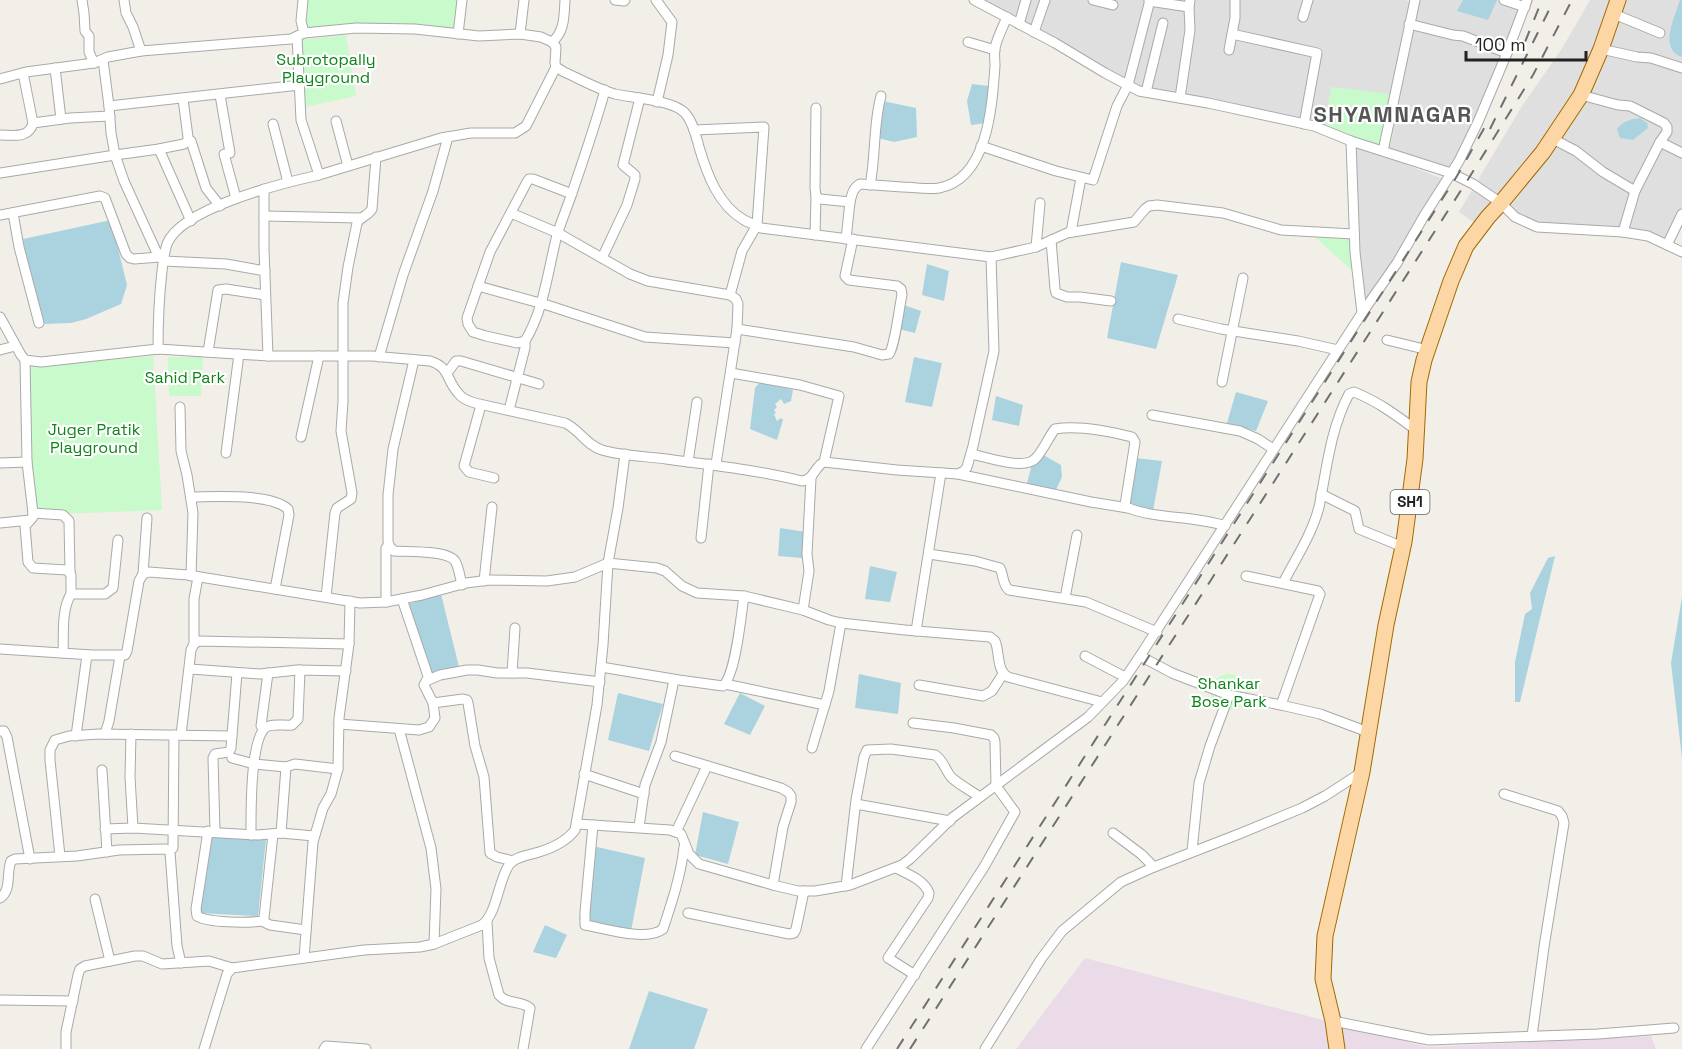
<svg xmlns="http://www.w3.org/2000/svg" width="1682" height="1049" font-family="'Space Grotesk',sans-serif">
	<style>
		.residential { fill: #e0dfdf }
		.industrial { fill: #ebdbe8 }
		.park { fill: #c8facc }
		.water { fill: #aad3df }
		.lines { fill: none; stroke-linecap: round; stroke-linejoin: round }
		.minor-casing { stroke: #a9a9a9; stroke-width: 11 }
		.primary-casing { stroke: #a06b00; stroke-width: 17 }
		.minor { stroke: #fff; stroke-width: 9 }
		.primary { stroke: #fcd6a4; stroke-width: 15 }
		.rail { stroke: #707070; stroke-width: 2; stroke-dasharray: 12 12; stroke-linecap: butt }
		.labels { text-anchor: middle; stroke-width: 4.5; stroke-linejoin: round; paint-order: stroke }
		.shield { fill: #fff; stroke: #646464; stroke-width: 1.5 }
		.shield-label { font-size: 15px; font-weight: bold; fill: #222 }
		.park-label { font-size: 16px; fill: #0c8416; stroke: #fff }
		.district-label { font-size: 22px; font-weight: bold; letter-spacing: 1.5px; fill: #555; stroke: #fff }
	</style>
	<rect width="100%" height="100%" fill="#f2efe9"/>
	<g class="residential">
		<polygon points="979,0 1146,0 1127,83"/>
		<polygon points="1152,0 1300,0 1310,3 1311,0 1405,0 1412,2 1379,148 1318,124 1141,88 1131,83"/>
		<polygon points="1421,0 1534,0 1511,40 1460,154 1448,170 1387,151 1418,5"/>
		<polygon points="1590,0 1615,0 1589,67 1549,140 1475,223 1459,212 1522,106 1561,50"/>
		<polygon points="1621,0 1682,0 1682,208 1666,240 1539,223 1522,218 1510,207 1578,107"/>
		<polygon points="1354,144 1443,179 1402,248 1363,310 1357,244"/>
	</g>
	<polygon class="industrial" points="1085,958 1427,1047 1651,1036 1656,1049 1016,1049"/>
	<g class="park">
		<polygon points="305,0 459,0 456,29 306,30 304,20"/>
		<polygon points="346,35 356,96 305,107 297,40"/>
		<polygon points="1331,87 1399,95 1391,146 1324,134"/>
		<polygon points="1352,228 1355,273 1307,230"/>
		<polygon points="153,356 162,510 35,515 27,367"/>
		<polygon points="168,357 203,357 201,396 169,396"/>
		<circle cx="1229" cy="692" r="18"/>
	</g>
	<g class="water">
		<polygon points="1463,0 1497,0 1488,20 1457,11"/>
		<path d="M 1680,0 L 1682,0 L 1682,57 C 1658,49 1675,17 1680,0 Z"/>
		<polygon points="972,84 989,86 986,123 971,125 967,101"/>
		<polygon points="883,101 916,108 917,137 894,142 878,138"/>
		<path d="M 1640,118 L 1647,123 L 1648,128 L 1633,140 L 1620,138 L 1617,129 C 1623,121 1631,119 1640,118 Z"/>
		<polygon points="111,220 127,285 121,304 86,319 71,323 45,324 34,303 23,239"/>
		<polygon points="1121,262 1178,275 1156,349 1107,338"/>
		<polygon points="927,264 949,271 944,301 922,295"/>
		<polygon points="904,305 921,311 915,333 899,329"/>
		<polygon points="914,357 942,363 932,407 905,402"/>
		<polygon points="760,382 793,390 791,401 784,404 781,399 775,404 777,407 774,410 776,413 774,414 777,421 781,418 783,420 777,440 750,429 755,388"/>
		<polygon points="1236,392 1268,401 1256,431 1227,423"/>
		<polygon points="996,396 1023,405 1019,426 992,420"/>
		<polygon points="1038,452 1061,465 1062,477 1055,492 1037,496 1027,483 1031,468 1025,463"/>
		<polygon points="1135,458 1162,461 1153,511 1128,505"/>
		<polygon points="780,528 806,532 802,558 778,556"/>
		<polygon points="1555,556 1520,702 1515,702 1515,662 1525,614 1532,609 1530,593 1548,558"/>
		<polygon points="870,566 897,572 890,602 865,599"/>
		<polygon points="441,594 459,667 428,676 402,606"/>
		<polygon points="1682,597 1682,758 1671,663"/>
		<polygon points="859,674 901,683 898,714 855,708"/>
		<polygon points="618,693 663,704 649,751 608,740"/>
		<polygon points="740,693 765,706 750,735 724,724"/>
		<polygon points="703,812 739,822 728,864 695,855"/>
		<polygon points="208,834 266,839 258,916 198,913"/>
		<polygon points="593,846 645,858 631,931 579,919"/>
		<polygon points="545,925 567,935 556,958 533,952"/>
		<polygon points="649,991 708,1009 694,1049 629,1049"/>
	</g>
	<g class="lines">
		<defs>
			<g id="minor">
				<polyline points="82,0 84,13 85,31 89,36 89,52 94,63"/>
				<polyline points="124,0 126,13 133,27 141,51"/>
				<polyline points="303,0 301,21 304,33"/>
				<polyline points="615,0 624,1 625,0"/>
				<polyline points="656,0 672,22 668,55 657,102"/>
				<polyline points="974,0 1055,43 1105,73 1139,91 1208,103 1314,126 1351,141 1451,173 1473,184 1501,203 1515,217 1537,227 1623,232 1648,236 1682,252"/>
				<polyline points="1093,0 1113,5"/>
				<polyline points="1504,0 1525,7"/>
				<polyline points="1149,1 1189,7 1190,0"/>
				<polyline points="1614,14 1660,33"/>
				<polyline points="1303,17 1308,0"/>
				<polyline points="1019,24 1026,0"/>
				<polyline points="1034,32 1045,0"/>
				<polyline points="458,34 462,0"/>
				<polyline points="520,34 524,0"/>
				<polyline points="1232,34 1317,53 1304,124"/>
				<polyline points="297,36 301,120 319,175 441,138 471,133 515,133 526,126 556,67"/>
				<path d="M 552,42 C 565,32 564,15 565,0"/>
				<polyline points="968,42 995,50"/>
				<polyline points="1601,49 1637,57 1651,58 1682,68"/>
				<polyline points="1229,50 1235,18 1235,0"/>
				<polyline points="1507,53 1527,0"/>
				<polyline points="103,60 109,106 111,133 115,155 124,181 156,251 164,261 226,264 265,271"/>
				<polyline points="55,68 61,119"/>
				<path d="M 0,79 L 26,72 L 94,63 L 108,57 L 141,51 L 291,39 L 304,33 L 356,28 L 415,29 L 479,36 L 520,34 L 541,37 L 552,42 L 556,47 L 555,63 L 556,67 L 564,72 C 580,79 597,89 615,94 C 632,98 673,100 685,113 C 693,122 696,136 699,147 C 707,174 718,205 744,220 C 749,223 755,224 761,228 L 991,257 L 1036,247 L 1067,233 L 1134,222 L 1145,209 L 1149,206 L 1157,205 L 1223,213 L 1281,230 L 1354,234"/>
				<polyline points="1146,92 1163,23"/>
				<polyline points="220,95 230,153"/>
				<polyline points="1581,95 1618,105 1630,106 1664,123 1667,127 1667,132 1660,142 1635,191 1623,232"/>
				<polyline points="1180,98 1190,30 1189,7"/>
				<polyline points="109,106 300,85"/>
				<path d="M 816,108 L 815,188 L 816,196 L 820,199 L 850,202 C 852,194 853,188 860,184 C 874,185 888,186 902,187 C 915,187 926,190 939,188 C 988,179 992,106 995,66 C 995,60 994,54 995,48 C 997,38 1003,27 1007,17"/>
				<polyline points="336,121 348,166"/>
				<polyline points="33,123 70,118 110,116"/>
				<polyline points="273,124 288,182"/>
				<polyline points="694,130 764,127 757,225 742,251 730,295"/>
				<path d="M 0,135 C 13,135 29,139 33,123 L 23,73"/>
				<polyline points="1553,139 1576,151 1603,172 1635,191"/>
				<polyline points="191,141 206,188 220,206"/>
				<polyline points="1351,141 1355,252 1362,313 1140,656 1172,673 1229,695 1281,705 1320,714 1368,732"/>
				<polyline points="1660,142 1682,153"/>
				<polyline points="981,146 1056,171 1093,180 1117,106 1128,85 1150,0"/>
				<polyline points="159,149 191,221"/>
				<polyline points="1383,151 1415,0"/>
				<polyline points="224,154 236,198"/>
				<polyline points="0,173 115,155 159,149 184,144 188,141 188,137 183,99"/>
				<path d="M 870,185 C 876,156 873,125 881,96"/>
				<polyline points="264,189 264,249 268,356"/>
				<path d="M 572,194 L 533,179 L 529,179 L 527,182 L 490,252 L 467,318 L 468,324 L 473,332 L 486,336 L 517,343 L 525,341 C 544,310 548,270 557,235 C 562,219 569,203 574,187 C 585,155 596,123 605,90"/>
				<polyline points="13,213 19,247 39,323"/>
				<polyline points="511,213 558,233 630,274 648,281 730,295 736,299 738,304 737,329 716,464"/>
				<polyline points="0,215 100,196 105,198 126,254 130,258 134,259 160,257"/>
				<polyline points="264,216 360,218"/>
				<polyline points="1071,232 1081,178"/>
				<polyline points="815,235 816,196"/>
				<polyline points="846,239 850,202"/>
				<polyline points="1051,240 1055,289 1056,293 1067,297 1080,297 1111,301"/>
				<polyline points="1667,245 1682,214"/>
				<polyline points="1036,247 1040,203"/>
				<polyline points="602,258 627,205 635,179 635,175 623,165 640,98"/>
				<polyline points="478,286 547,305 645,337 735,343"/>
				<polyline points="1362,313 1397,263 1424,216 1459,161 1478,122 1507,53 1463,36 1453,35 1409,24"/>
				<path d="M 0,317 L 21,355 L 25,360 L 41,362 L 158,349 L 268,356 L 372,356 L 430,361 C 450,367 446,380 458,393 C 462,399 469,401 475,403 L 565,423 C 580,430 586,445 602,450 C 622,456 645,456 666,459 C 711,465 757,470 802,481 C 814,480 814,467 824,462 L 897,470 L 958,474 L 964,471 L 967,467 L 973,446 L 994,351 L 991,257"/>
				<polyline points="1178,319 1221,329 1298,341 1338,350"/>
				<path d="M 737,329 L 854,347 L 882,355 L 889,354 C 895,346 899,308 902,295 L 901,289 L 897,286 L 849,280 L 845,276 L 853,239"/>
				<polyline points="1387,340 1428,350"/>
				<path d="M 158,349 C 158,323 159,297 162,271 C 163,262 164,253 167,244 C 181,208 283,183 319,175"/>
				<polyline points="0,350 15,346"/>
				<polyline points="208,352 218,290 226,289 265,295"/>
				<polyline points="379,357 403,275 433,191 448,137"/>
				<polyline points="25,360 27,462 33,513 33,517 25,526 28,562 33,568 67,570 71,575 71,594"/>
				<path d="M 414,360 L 393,449 L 388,495 L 388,542 L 390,547 L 394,551 C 408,552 447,550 455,561 C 459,567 460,578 462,585"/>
				<polyline points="447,373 456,361 461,361 539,384"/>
				<polyline points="731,373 800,385 839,396 824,462"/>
				<polyline points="1222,382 1243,278"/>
				<polyline points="481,405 464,466 469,472 494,478"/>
				<polyline points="180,407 181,451 187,475 193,513 191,576"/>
				<polyline points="509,410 525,348 525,341"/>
				<polyline points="1152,415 1240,431 1258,439 1273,449"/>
				<polyline points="301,437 319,356"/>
				<polyline points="226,453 239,354"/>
				<path d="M 971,454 C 987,457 1025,471 1036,458 C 1044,449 1048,438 1055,429 C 1079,425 1108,431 1132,437 L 1135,442 L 1125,505 L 1126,507 C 1157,520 1193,515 1225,526"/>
				<polyline points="688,462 697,402"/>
				<polyline points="0,463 27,462"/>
				<polyline points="958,474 1091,502 1128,508"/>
				<polyline points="1321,494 1355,511 1359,529 1403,547"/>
				<path d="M 191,497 C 215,497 270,493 288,509 L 289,515 L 275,589"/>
				<polyline points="33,513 63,515 69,521 70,572"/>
				<polyline points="0,523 30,520"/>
				<polyline points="701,538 709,464"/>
				<path d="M 929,554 L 975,561 L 1000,568 C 1004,576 1002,584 1009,590 L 1086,602 L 1157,632"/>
				<polyline points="143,574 147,518"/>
				<polyline points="1246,576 1318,591 1320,594 1281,705"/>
				<polyline points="484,581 492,507"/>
				<path d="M 1283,583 C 1296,558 1312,534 1319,507 C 1327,468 1330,430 1349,394 L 1354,392 C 1377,401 1396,415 1416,430"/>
				<path d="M 326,597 L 335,513 L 337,508 L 351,499 L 352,493 L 341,431 L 343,401 L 343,303 L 348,267 L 357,223 C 361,216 368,216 372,209 L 376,157"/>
				<polyline points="1065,598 1077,535"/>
				<polyline points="402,599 429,679"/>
				<polyline points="386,602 386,548"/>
				<polyline points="803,610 809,571 807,554 811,478"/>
				<polyline points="916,631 941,473"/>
				<polyline points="194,644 194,599 198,577"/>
				<path d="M 0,649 L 92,655 L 125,655 L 127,651 L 139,581 L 143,574 L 149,572 L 188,575 L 360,603 L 386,602 L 422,595 L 466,583 L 489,580 L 547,581 L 575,577 L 608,563 L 657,568 L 665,571 L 682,586 L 697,593 L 744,596 L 803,610 L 829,620 L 841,623 L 905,630 L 990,637 L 995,641 C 1000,652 996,670 1008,677 L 1102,702"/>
				<path d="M 63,653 C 64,635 61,610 71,594 L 105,594 L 113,588 L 118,540"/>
				<polyline points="1085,656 1125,677"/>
				<path d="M 601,667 L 679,680 L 723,686 C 736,674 741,615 744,596"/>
				<polyline points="190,669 260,674 297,670 346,671"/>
				<polyline points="512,673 515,628"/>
				<polyline points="725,684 825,705"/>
				<polyline points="919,685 983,696 992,691 1003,674"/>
				<polyline points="433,703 463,699 467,700 468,703 475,746 484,777 490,853 497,857 513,861"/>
				<polyline points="339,724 419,730 429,727 435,718 433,703 424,685 426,681 440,675 467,670 478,670 497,673 527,673 600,682"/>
				<polyline points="261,726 268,673"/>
				<polyline points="399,729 431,848 436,889 434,944"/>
				<polyline points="0,731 4,731 7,737 30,859"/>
				<polyline points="105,734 109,721 120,656"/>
				<polyline points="131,734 130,777 133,828"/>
				<polyline points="181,735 191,650 194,644 199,641 349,644"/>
				<polyline points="76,736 87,655"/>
				<polyline points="812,748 829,691 841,623"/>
				<polyline points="675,756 781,788 788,792 791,796 791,802 783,827 773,885"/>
				<polyline points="232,758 254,764 286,767"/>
				<polyline points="102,770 107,852"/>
				<polyline points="584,774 644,794"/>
				<polyline points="1504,794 1558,811 1562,816 1564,823 1544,947 1532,1036"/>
				<polyline points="856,804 950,821"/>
				<polyline points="577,824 670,830 681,834 689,854 699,864 773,885 798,891 815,891 850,885 902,865 910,859 952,818 1088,717 1123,681 1140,656"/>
				<path d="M 593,825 L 585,912 L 585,925 C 604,928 647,942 663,929 C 672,902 681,875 684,847"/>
				<polyline points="639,827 645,785 661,742 674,680"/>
				<polyline points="105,829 133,828 258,835 281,833 314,836"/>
				<path d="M 208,831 L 196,909 L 197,916 C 209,923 247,923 262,921 L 264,918 L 273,834"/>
				<polyline points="215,832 213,758 215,754 229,752 231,748 237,673"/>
				<polyline points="676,832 707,766"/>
				<polyline points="281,833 286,767 295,764 338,769"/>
				<polyline points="1113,833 1141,854 1154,867"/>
				<path d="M 251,835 C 251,814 250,742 265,728 C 270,723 286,726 292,725 L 298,719 L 300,670"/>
				<polyline points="173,848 174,735"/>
				<polyline points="1192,851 1199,783 1210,746 1229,695"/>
				<polyline points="60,856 50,760 50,750 55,740 69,736 99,734 232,736"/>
				<path d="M 896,868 C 908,874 924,880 929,893 L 928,898 L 888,958 L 915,975"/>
				<path d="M 846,886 L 856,800 L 864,757 L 867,750 L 891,749 L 935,755 C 944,760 945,771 952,778 C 960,785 971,791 980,797"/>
				<path d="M 0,898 C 12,890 6,873 11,861 L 15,859 L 77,856 L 119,850 L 166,849 L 170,852 L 177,946 L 181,963"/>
				<polyline points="95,899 110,961"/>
				<polyline points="688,913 789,934 794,933 796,929 804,891"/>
				<polyline points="262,921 270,925 306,930"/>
				<path d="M 487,922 L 489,958 L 499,995 C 507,1005 521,1000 530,1008 L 523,1049"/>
				<polyline points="304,958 313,842 323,808 331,794 338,769 339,718 349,644 350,601"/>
				<polyline points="0,1000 73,1001"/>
				<polyline points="1333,1021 1429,1040 1598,1034 1674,1028"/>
				<polyline points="66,1049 66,1032 78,975 80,969 85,966 135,956 143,956 162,964 209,961 232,968"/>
				<path d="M 204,1049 L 227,974 L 232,968 L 364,950 L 420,947 L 434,944 L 482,925 C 497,914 498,881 509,865 C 515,856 530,855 539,852 C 552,848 566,842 575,830 L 597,705 L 603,645 L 608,563 L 618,508 L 625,454"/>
				<polyline points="324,1049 326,1046 366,1049"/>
				<polyline points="866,1049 984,867 1015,812 996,786 995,742 994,738 991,735 954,728 913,723"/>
				<polyline points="985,1049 1041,959 1062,931 1121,882 1154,867 1239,834 1302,808 1325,796 1362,772"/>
			</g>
			<polyline id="primary" points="1337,1049 1333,1021 1323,979 1325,936 1362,772 1386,625 1404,542 1415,459 1419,382 1424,360 1451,281 1466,246 1488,217 1501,203 1543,152 1581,95 1601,49 1618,0"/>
		</defs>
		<use href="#minor" class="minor-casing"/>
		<use href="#primary" class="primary-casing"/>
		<use href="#minor" class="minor"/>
		<use href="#primary" class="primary"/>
		<g class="rail">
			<polyline points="1525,42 1542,0"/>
			<polyline points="1490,129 1554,0"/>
			<polyline points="897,1049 1457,176 1490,118"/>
			<polyline points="910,1049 1467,181 1533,75 1572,0"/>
		</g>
	</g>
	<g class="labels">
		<rect class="shield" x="1390.5" y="490" width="39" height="24" rx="4.5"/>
		<g class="shield-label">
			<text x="1410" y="507">SH1</text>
		</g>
		<g class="park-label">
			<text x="326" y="65">Subrotopally<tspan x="326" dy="18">Playground</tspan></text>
			<text x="185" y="383">Sahid Park</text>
			<text x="94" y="435">Juger Pratik<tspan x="94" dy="18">Playground</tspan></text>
			<text x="1229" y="689">Shankar<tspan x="1229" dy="18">Bose Park</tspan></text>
		</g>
		<g class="district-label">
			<text x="1393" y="122">SHYAMNAGAR</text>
		</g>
	</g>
	<path d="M1466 51v9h120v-9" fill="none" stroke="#222222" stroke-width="3"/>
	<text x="1475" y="51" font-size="18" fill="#222222" stroke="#ffffff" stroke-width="4.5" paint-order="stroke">100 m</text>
</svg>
